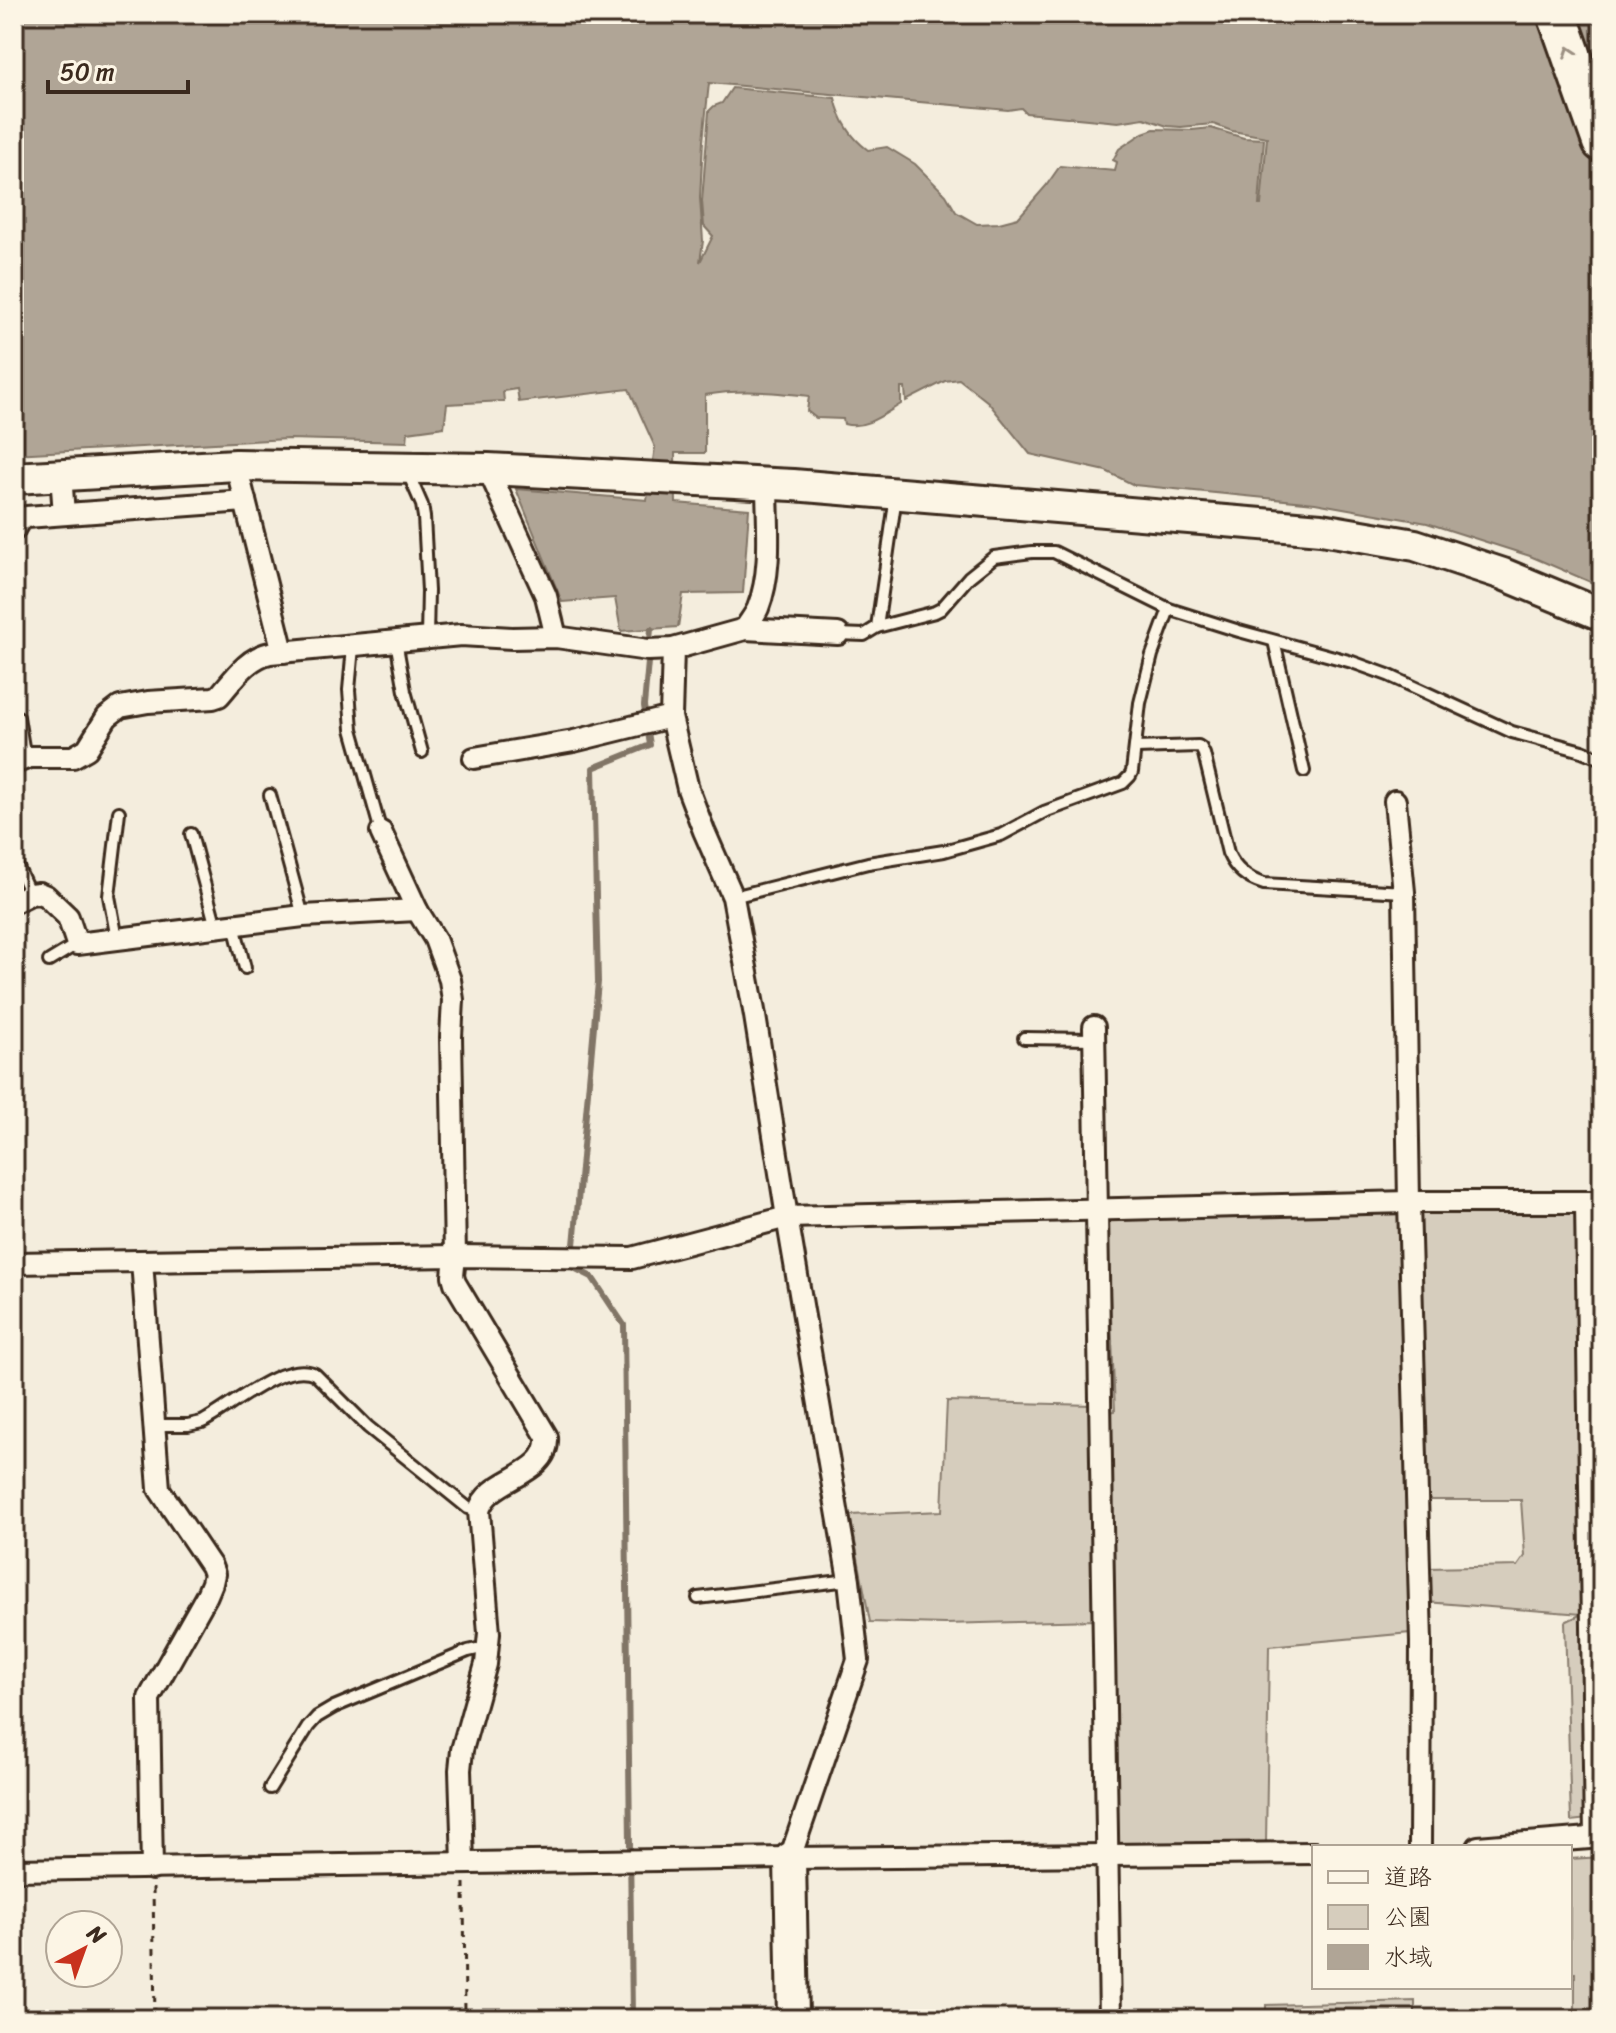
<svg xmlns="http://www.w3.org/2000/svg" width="1616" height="2033" font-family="Sriracha,'Klee One',sans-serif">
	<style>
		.green { fill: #d6cdbd; stroke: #887c6e; stroke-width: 2 }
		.water { fill: #b0a596; stroke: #817466; stroke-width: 2; fill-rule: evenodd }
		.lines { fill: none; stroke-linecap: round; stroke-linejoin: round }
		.stream { stroke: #817466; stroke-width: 6 }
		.lane-casing { stroke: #3b2a1e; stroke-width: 16 }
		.street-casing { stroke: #3b2a1e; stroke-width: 26 }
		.secondary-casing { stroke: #3b2a1e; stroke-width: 36 }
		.highway-casing { stroke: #3b2a1e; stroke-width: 44 }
		.path { stroke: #3b2a1e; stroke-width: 3; stroke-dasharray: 6 6; stroke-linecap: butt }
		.lane { stroke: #fcf5e5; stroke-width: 10 }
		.street { stroke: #fcf5e5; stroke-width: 20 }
		.secondary { stroke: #fcf5e5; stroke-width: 30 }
		.highway { stroke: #fcf5e5; stroke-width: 38 }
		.oneway { stroke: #9c9082 }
	</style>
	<rect width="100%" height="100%" fill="#f4eddd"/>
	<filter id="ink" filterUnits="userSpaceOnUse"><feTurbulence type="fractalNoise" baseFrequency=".0125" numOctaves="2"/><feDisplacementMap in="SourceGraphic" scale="16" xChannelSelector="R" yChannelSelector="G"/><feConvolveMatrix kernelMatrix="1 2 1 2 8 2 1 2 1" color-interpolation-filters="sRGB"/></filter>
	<g filter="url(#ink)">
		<g class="green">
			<polygon points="1415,1208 1576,1209 1588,1819 1571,1821 1565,1622 1582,1614 1426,1602 1428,1568 1518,1566 1525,1556 1521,1500 1422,1500"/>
			<polygon points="1401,1210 1410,1633 1269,1646 1266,1843 1117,1846 1104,1413 1115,1411 1107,1220"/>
			<polygon points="947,1401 1093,1405 1097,1620 945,1624 870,1622 850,1515 942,1511"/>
			<polygon points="1602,1857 1602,2019 1575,2019 1575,1973 1570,1973 1570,1859"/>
			<polygon points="1415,2001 1415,2019 1266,2019 1266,2005"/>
		</g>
		<path class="water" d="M 14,14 L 1602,14 L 1602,587 L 1530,556 L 1427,523 L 1315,503 L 1134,485 L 1106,471 L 1030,454 L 988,402 L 959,379 L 945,381 L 906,401 L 905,388 L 901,388 L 901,404 C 884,414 865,430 844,424 L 843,419 L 816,418 L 807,411 L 809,396 C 772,392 741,389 705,395 L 705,453 L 675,453 L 676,503 L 749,509 L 743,593 L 683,594 L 678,627 L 621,631 L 615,598 L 562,602 L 516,489 L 647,500 L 655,447 L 629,389 L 519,402 L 517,389 L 503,391 L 504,401 L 447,404 L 444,427 L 408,432 L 407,442 L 288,439 L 14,454 ZM 709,83 L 1008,110 L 1021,108 L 1026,113 L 1118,122 L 1144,118 L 1167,126 L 1181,127 L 1213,124 L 1232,131 L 1267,137 L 1261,205 L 1259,205 L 1264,139 L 1244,138 L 1211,128 L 1192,130 L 1154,129 L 1143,133 L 1119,149 L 1113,160 L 1117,162 L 1115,171 L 1060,166 L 1046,186 L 1018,218 L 999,223 L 977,224 L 956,212 L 946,195 L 915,164 L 887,147 L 868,150 C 850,137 840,119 835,98 L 732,88 L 722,103 L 714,106 L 709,111 L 702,201 L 704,226 L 713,236 L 700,262 L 703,241 L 700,198 L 703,141 Z"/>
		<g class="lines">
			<polyline class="stream" points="629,2019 632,2017 624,1325 592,1277 572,1267 598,982 593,768 650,745 644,706 651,629"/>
			<defs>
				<g id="lane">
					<polyline points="408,473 422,505 424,517 428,591 427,637"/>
					<polyline points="877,627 896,496"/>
					<polyline points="838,634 864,635 877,627 935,612 941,609 969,577 994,557 1032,552 1054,552 1169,609 1239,631 1352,662 1388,675 1512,732 1582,751 1602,759"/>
					<polyline points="396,641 405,691 422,752"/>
					<polyline points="1274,641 1304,771"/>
					<polyline points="353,647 349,690 352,729 381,832"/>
					<polyline points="18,717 25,759"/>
					<path d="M 1136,748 L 1198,746 L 1201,748 L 1204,754 L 1228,853 C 1235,869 1247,879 1264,884 L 1404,892"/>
					<polyline points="270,795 303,916"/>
					<polyline points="191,834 216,927"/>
					<polyline points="14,859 30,894"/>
					<polyline points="733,897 868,863 944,851 1001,835 1044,812 1123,783 1130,776 1132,772 1140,703 1152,655 1169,609"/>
					<polyline points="234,925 245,968"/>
					<polyline points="117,939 109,896 119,812"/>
					<polyline points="49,961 77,944"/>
					<polyline points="1024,1038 1094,1039"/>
					<path d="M 154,1425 L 188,1425 L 202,1422 C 230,1408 284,1359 315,1374 L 368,1427 L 468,1508 L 479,1511"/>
					<polyline points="698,1598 849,1580"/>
					<polyline points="270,1788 308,1727 317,1717 334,1707 468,1651 477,1649 488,1652"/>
				</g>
				<g id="street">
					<polyline points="236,465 283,652"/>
					<polyline points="488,469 546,596 556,637"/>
					<polyline points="61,475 64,514"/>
					<polyline points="14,530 19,521 26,517 245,501"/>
					<path d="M 745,629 C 749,622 755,615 758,608 C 773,570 767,524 767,483"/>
					<polyline points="673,649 671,717 688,789 704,831 733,897 755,1016 787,1217 849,1580 858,1660 790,1858"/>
					<polyline points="474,758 574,741 671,717"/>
					<path d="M 14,763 L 30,757 L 73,757 L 87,749 L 107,717 L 120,707 L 148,702 L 213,698 L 219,696 C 234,679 247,658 270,653 L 461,635 L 512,638 L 556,637 L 648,650 L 673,649 L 745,629 L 838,634"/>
					<polyline points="1395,801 1404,892 1409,1202 1421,1642 1420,1847"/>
					<path d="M 381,832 L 417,910 L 435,939 L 450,980 L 453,1000 L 451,1037 L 455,1256 L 453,1276 L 455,1283 L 547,1437 C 550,1477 487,1477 479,1511 L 489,1633 L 486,1664 L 462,1750 L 460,1770 L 463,1863"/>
					<polyline points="14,902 30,894 39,893 46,896 68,917 77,944 303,916 417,910"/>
					<polyline points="1094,1027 1110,2019"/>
					<polyline points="1586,1204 1595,1837"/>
					<polyline points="142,1261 159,1489 211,1566 214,1574 212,1583 207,1595 149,1698 152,1869"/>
					<polyline points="14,1263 455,1256 632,1258 787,1217 1409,1202 1602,1202"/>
					<polyline points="1478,1847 1602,1837"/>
					<polyline points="14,1870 790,1858 1314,1853"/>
				</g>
				<g id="secondary">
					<polyline points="14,478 236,465 488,469 793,485 1321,529 1415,545 1503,574 1602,615"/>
					<polyline points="790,1858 793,2019"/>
				</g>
				<polyline id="highway" points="1557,14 1602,142"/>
			</defs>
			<use href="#lane" class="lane-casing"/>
			<use href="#street" class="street-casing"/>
			<use href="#secondary" class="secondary-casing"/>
			<use href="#highway" class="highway-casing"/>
			<g class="path">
				<polyline points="464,1883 465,2019"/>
				<polyline points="153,1888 155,2019"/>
			</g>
			<use href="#lane" class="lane"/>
			<use href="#street" class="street"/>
			<use href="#secondary" class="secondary"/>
			<use href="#highway" class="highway"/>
		</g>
		<defs><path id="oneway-chevron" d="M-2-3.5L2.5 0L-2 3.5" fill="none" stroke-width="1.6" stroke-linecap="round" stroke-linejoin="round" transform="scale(2)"/></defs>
		<use class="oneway" href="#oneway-chevron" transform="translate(1570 52) rotate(-109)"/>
	</g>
	<rect width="1616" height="2033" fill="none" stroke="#fcf5e5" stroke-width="48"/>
	<rect x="24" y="24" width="1568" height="1985" fill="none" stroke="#3b2a1e" stroke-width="3" filter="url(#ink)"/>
	<rect x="1312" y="1845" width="260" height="144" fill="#fcf5e5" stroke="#afa495" stroke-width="2"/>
	<rect x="1328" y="1871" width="40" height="12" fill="#fcf5e5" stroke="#afa495" stroke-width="2"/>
	<text x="1384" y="1885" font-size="24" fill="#3b2a1e">道路</text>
	<rect x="1328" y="1905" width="40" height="24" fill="#d6cdbd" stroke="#afa495" stroke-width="2"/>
	<text x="1384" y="1925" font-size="24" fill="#3b2a1e">公園</text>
	<rect x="1328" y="1945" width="40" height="24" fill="#b0a596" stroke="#afa495" stroke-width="2"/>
	<text x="1384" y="1965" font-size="24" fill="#3b2a1e">水域</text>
	<g transform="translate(84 1949) rotate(41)"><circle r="38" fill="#fcf5e5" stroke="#afa495" stroke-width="2"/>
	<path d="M0-6L14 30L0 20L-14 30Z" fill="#c8321e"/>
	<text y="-12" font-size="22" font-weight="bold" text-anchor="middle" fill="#3b2a1e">N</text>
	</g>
	<path d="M48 80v12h140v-12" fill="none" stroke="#3b2a1e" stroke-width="4"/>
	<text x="60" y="80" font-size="24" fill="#3b2a1e" stroke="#fcf5e5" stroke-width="6" paint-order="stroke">50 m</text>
</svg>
